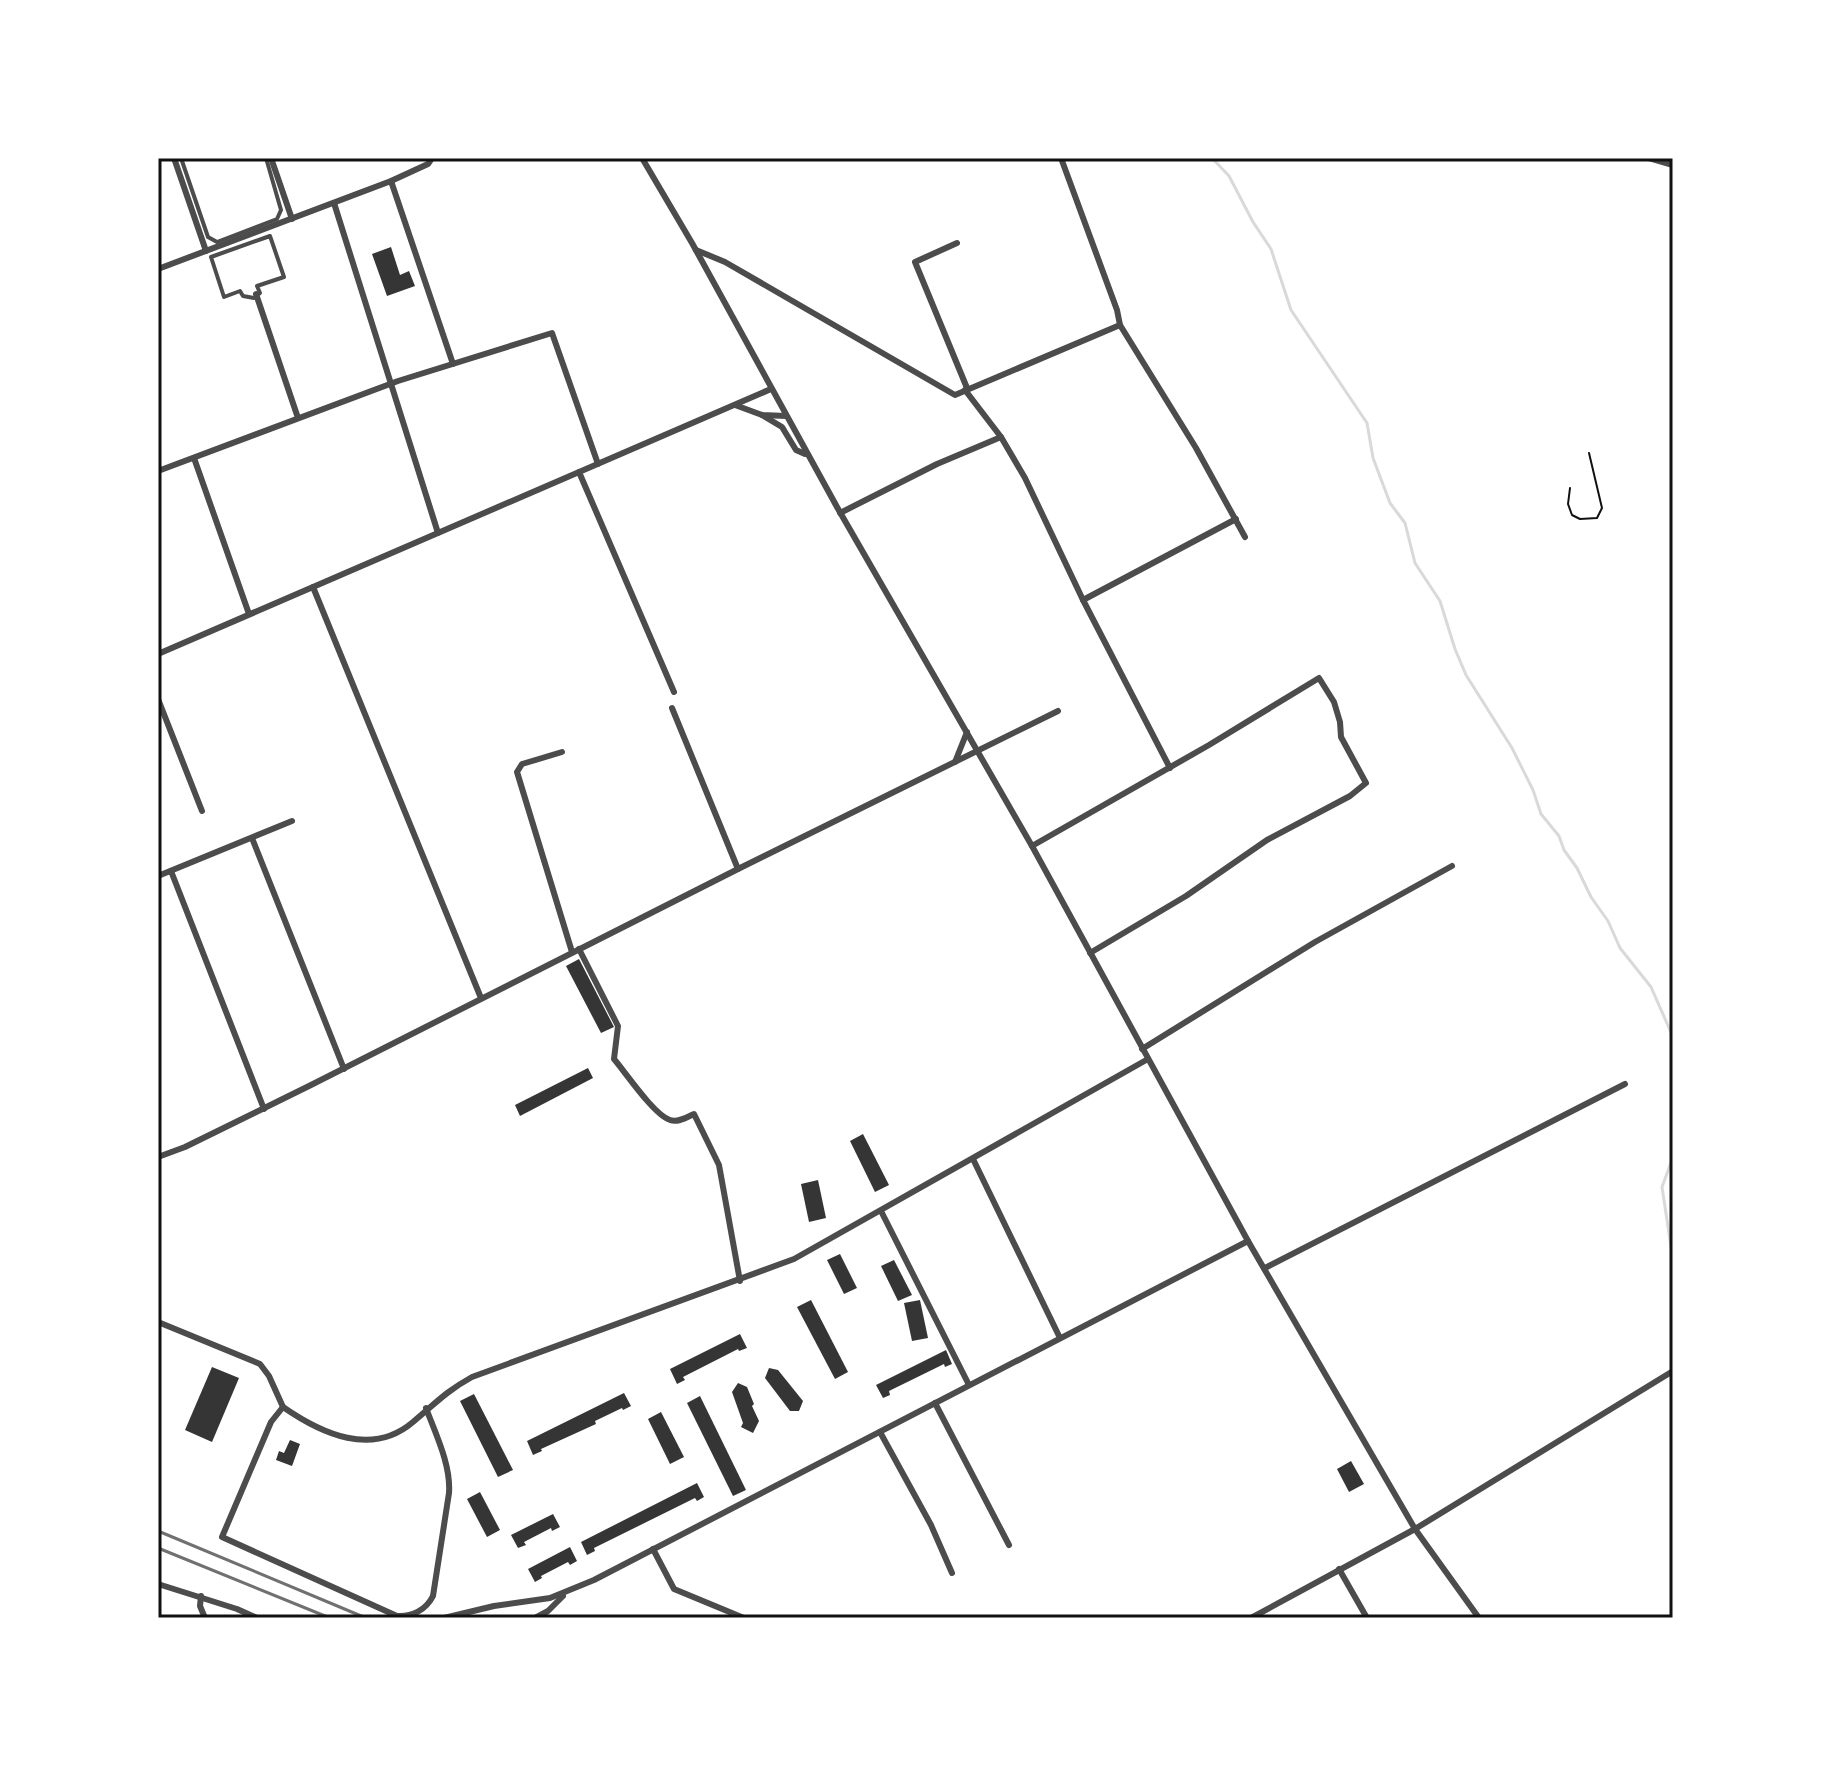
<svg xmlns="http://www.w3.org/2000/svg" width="1831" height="1776" font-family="'PT Sans Narrow',sans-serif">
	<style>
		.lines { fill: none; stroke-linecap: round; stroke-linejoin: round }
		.stream { stroke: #d9d9d9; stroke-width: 3 }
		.building { fill: #353535 }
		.path { stroke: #111; stroke-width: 2 }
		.pedestrian { stroke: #4c4c4c; stroke-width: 4 }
		.minor { stroke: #4c4c4c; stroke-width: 6 }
		.rail { stroke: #707070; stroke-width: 3 }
		.neatline { fill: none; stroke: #111; stroke-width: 3 }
	</style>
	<rect width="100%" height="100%" fill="#fff"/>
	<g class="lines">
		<g class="stream">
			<polyline points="1212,158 1229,176 1253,222 1271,249 1291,310 1367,423 1373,458 1390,503 1405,523 1415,563 1440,601 1455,649 1466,675 1512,748 1533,790 1541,814 1559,836 1564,850 1577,868 1591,897 1608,921 1620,948 1651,987 1673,1037"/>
			<polyline points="1673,1157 1662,1187 1673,1260"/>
		</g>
	</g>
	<g class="building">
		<polygon points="391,247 400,275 409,271 415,286 387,296 372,254"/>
		<polygon points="579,959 614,1027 601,1033 566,966"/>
		<polygon points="588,1068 593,1078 520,1116 515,1105"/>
		<polygon points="863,1134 889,1185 875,1192 850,1141"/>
		<polygon points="818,1180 826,1218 809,1222 801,1184"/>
		<polygon points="840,1254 857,1288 844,1294 827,1260"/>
		<polygon points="894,1260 912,1295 898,1301 881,1266"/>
		<polygon points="811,1300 848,1372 835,1379 797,1307"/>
		<polygon points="920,1300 928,1338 912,1341 904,1303"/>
		<polygon points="740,1334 747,1348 739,1351 738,1349 683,1377 685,1380 677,1384 670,1369"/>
		<polygon points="946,1350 952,1364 945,1367 944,1364 889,1391 890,1395 883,1398 876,1385"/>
		<polygon points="212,1367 239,1378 212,1442 185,1430"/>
		<polygon points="769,1368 778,1370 803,1401 799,1411 790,1411 765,1378"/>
		<polygon points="738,1383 747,1387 754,1404 752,1406 759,1421 753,1433 741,1427 743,1423 732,1392"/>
		<polygon points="624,1393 631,1406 623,1410 622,1408 595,1421 596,1424 541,1449 542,1451 533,1455 527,1441"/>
		<polygon points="474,1394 513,1470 498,1477 460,1401"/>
		<polygon points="700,1396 746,1490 733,1496 687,1403"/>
		<polygon points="661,1412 684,1457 670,1464 648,1419"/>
		<polygon points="290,1440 300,1444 292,1466 276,1460 279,1451 284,1453"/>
		<polygon points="1351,1461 1364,1484 1349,1492 1337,1469"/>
		<polygon points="697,1483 704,1497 697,1501 695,1498 594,1548 595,1551 587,1555 581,1542"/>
		<polygon points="480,1492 500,1530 487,1537 467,1499"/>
		<polygon points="553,1514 560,1527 552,1531 551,1528 524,1542 526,1545 518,1548 511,1535"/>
		<polygon points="570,1547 577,1561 570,1565 568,1562 541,1576 542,1578 535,1582 528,1569"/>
	</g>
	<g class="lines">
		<polyline class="path" points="1570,488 1568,504 1572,515 1580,519 1597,518 1602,508 1589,453"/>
		<g class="pedestrian">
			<polyline points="181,158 208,237 217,242 277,219 281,210 266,158"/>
			<polygon points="270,236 284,277 257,286 260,293 254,298 243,296 240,291 224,297 211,257"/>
		</g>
		<g class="minor">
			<polyline points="174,158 206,251"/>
			<polyline points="271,158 292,219"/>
			<polyline points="642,158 692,243 837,507 1032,846 1248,1241 1415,1529 1479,1618"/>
			<polyline points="1061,158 1117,310 1120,325 1196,448 1245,537"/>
			<polyline points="1649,158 1673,165"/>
			<polyline points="391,181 453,364"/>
			<polyline points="334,203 438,533"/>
			<polyline points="957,243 915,262 967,388"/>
			<polyline points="696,250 725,262 955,395 1120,325"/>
			<polyline points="158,269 391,181 428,164 432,158"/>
			<polyline points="256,294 298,418"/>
			<polyline points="965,390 1001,437 1025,478 1083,600 1170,768"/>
			<polyline points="735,405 762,415 786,416"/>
			<polyline points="762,415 782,427 796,450 805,454"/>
			<polyline points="194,458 249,614"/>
			<polyline points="158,471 398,381 552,333 598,464"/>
			<polyline points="579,472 674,692"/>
			<polyline points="840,513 937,464 1001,437"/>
			<polyline points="313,587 481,998"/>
			<polyline points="1083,600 1236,519"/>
			<polyline points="158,654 771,389"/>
			<polyline points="158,699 202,811"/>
			<polyline points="672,708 738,869"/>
			<polyline points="562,752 522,764 517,772 572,952"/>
			<polyline points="955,762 967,732"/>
			<polyline points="252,838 344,1069"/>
			<polyline points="1032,846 1209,745 1319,678 1334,702 1340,722 1341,737 1366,783 1350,796 1267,840 1186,896 1090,953"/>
			<polyline points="171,871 264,1109"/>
			<polyline points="158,876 292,821"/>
			<path d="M 579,949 L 618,1026 L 614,1059 C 626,1073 654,1115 670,1120 C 678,1123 687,1117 694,1114 L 719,1165 L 740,1281"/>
			<polyline points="1142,1049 1315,942 1452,866"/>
			<polyline points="158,1157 185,1147 311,1085 738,869 1058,711"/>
			<polyline points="973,1159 1060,1338"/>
			<polyline points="881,1211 969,1385"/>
			<polyline points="1265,1268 1625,1084"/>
			<polyline points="158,1322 260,1364 269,1376 283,1407"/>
			<polyline points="935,1403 1009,1545"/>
			<path d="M 283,1407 C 322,1434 372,1457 413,1422 C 436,1403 445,1392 472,1377 L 794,1259 L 1148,1059"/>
			<path d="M 283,1407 L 271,1422 L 222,1537 L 397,1616 C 412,1617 426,1610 433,1596 L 449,1493 C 451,1465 436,1435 426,1408"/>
			<polyline points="880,1432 931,1525 952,1573"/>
			<polyline points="653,1549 674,1589 744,1618"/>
			<polyline points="1339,1569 1367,1618"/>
			<polyline points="158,1584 237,1609 257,1618"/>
			<polyline points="201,1596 200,1606 205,1618"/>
			<polyline points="444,1618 494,1606 550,1598 594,1580 1248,1241"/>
			<polyline points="535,1618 548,1611 563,1596"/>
			<polyline points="1251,1618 1415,1529 1673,1371"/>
		</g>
		<g class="rail">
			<polyline points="158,1531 366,1618"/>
			<polyline points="158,1548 330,1618"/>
		</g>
	</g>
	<rect width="1831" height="1776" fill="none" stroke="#ffffff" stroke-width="320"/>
	<rect x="160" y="160" width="1511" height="1456" class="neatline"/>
</svg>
